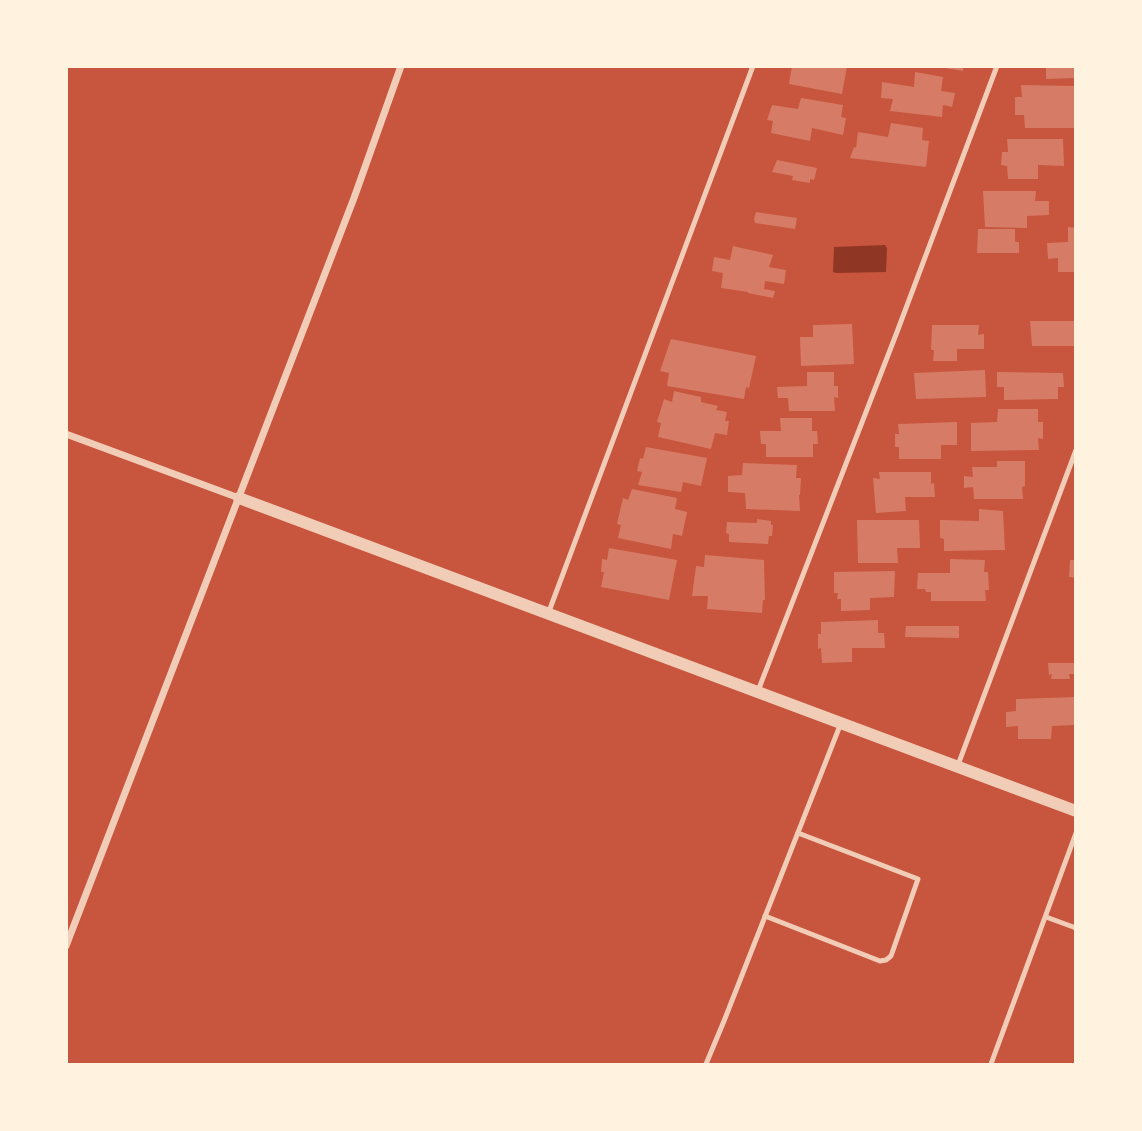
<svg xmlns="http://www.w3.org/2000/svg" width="1142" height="1131" font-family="Barlow,sans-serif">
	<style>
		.water { fill: #8f3625 }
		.building { fill: #d67c66 }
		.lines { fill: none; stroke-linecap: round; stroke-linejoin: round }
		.service { stroke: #f1ccb7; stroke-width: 5 }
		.minor { stroke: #f1ccb7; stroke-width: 7 }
		.tertiary { stroke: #f1ccb7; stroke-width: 12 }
	</style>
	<rect width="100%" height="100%" fill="#c8553d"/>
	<polygon class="water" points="885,245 887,248 886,272 836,273 833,272 834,247"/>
	<g class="building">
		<polygon points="792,66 847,66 842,94 789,84"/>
		<polygon points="945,66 963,66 963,71 945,68"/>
		<polygon points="1046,66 1076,66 1076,78 1046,79"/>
		<polygon points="915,72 943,77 941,91 955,93 952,107 943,105 942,117 890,111 893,99 881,98 882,82 914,87"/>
		<polygon points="1021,85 1076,86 1076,128 1025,128 1024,115 1015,115 1015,97 1022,97"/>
		<polygon points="801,98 843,105 841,117 846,118 843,135 812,128 810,141 771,133 773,121 767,120 772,105 798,109"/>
		<polygon points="891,123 923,128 922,140 929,141 926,167 850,158 854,147 856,148 858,132 888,137"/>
		<polygon points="1007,139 1063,139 1064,166 1038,165 1038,179 1008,179 1007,166 1001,165 1002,152 1008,152"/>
		<polygon points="777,160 817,168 814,180 810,179 810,183 792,180 793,176 772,172"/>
		<polygon points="983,191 1036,191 1035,201 1049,201 1049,215 1027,216 1027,228 985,227"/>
		<polygon points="756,212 797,218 795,229 755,223 754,219"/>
		<polygon points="1068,227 1076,228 1076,272 1058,272 1058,258 1048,259 1047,243 1068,242"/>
		<polygon points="978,229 1015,229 1015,242 1019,242 1019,253 977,253"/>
		<polygon points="733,246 773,255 769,267 786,270 784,284 765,281 764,289 775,291 773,298 748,293 748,292 721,288 723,273 712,271 714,257 730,260"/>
		<polygon points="1030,321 1076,321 1076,346 1032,346"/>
		<polygon points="852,324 854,364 801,366 800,337 813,337 813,325"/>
		<polygon points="932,325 979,325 978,335 984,334 984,349 957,349 957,361 933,361 934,350 931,350"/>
		<polygon points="671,339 756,356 749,388 746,387 744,399 667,386 669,373 660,371"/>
		<polygon points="985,370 986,397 916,399 914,373"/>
		<polygon points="807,372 834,372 834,386 838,386 838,398 834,397 835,411 789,411 788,398 778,398 777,387 807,386"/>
		<polygon points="997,372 1063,373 1064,387 1058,387 1058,399 1004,400 1004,387 997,387"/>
		<polygon points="674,391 701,397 701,402 718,406 716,410 727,412 725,421 729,421 727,435 715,433 711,449 658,437 661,423 657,422 664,399 672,402"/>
		<polygon points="998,409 1038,409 1038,422 1043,422 1043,439 1038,438 1039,450 971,451 971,423 997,422"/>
		<polygon points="780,418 812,418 812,431 817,431 818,444 813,444 813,457 766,457 766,444 761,444 760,431 781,431"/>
		<polygon points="957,422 957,445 941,445 941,459 899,459 899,447 895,447 895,434 899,434 898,424"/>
		<polygon points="646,447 707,458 701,486 683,482 681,492 638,485 642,472 637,471 640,458 643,459"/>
		<polygon points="997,461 1025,461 1025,486 1022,487 1023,499 974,499 973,487 964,488 964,476 973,477 972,467 997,467"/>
		<polygon points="743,463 797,465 796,478 801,478 800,495 799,495 800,511 746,509 745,493 728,492 728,476 742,475"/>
		<polygon points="879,472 931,472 931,484 934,483 935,497 905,497 906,511 876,513 873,478 880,479"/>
		<polygon points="632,489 677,498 675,509 687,512 682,536 673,534 671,549 618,538 621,525 617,524 623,498 628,500"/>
		<polygon points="979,509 1003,511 1005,550 944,551 944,539 940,538 940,520 979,521"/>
		<polygon points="757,519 771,521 771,525 773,525 772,536 769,536 768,544 729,542 729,534 726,533 727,522 757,523"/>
		<polygon points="857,520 919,520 920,548 897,548 898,563 858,563"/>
		<polygon points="609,548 677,560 669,600 601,587 604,572 601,572 602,559 607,560"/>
		<polygon points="705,555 764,560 765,600 763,600 762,613 707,609 708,596 692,596 696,566 704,567"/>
		<polygon points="950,559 985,560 984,572 988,572 989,590 985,590 986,601 931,601 931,592 926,592 925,589 917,589 918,573 950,573"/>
		<polygon points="1070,560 1076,560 1076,578 1069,577"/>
		<polygon points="895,571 894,597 870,598 870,610 841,611 841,599 837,599 838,593 834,593 834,572"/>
		<polygon points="878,620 878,633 884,633 885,648 852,648 852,662 822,663 821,648 818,649 818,634 821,634 821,622"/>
		<polygon points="906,626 959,626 959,638 905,637"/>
		<polygon points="1048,663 1076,663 1076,674 1069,674 1070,679 1051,679 1052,674 1049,675"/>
		<polygon points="1076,697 1076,725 1052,726 1051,739 1018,739 1018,726 1006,727 1006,712 1016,711 1016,699"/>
	</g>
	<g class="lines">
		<g class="service">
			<polyline points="548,614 753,66"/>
			<polyline points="758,691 897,332 997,66"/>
			<polyline points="958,765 1076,450"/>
			<polyline points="765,916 880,961 886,960 891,956 918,879 798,833"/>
			<polyline points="1046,917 1076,928"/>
			<polyline points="706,1064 724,1021 841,723"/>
			<polyline points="991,1064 1076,833"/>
		</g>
		<g class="minor">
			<polyline points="66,434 239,498"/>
			<polyline points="66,946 354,198 401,66"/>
		</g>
		<polyline class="tertiary" points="239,498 1076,811"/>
	</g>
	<rect width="1142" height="1131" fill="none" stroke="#fff3e0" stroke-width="136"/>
</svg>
